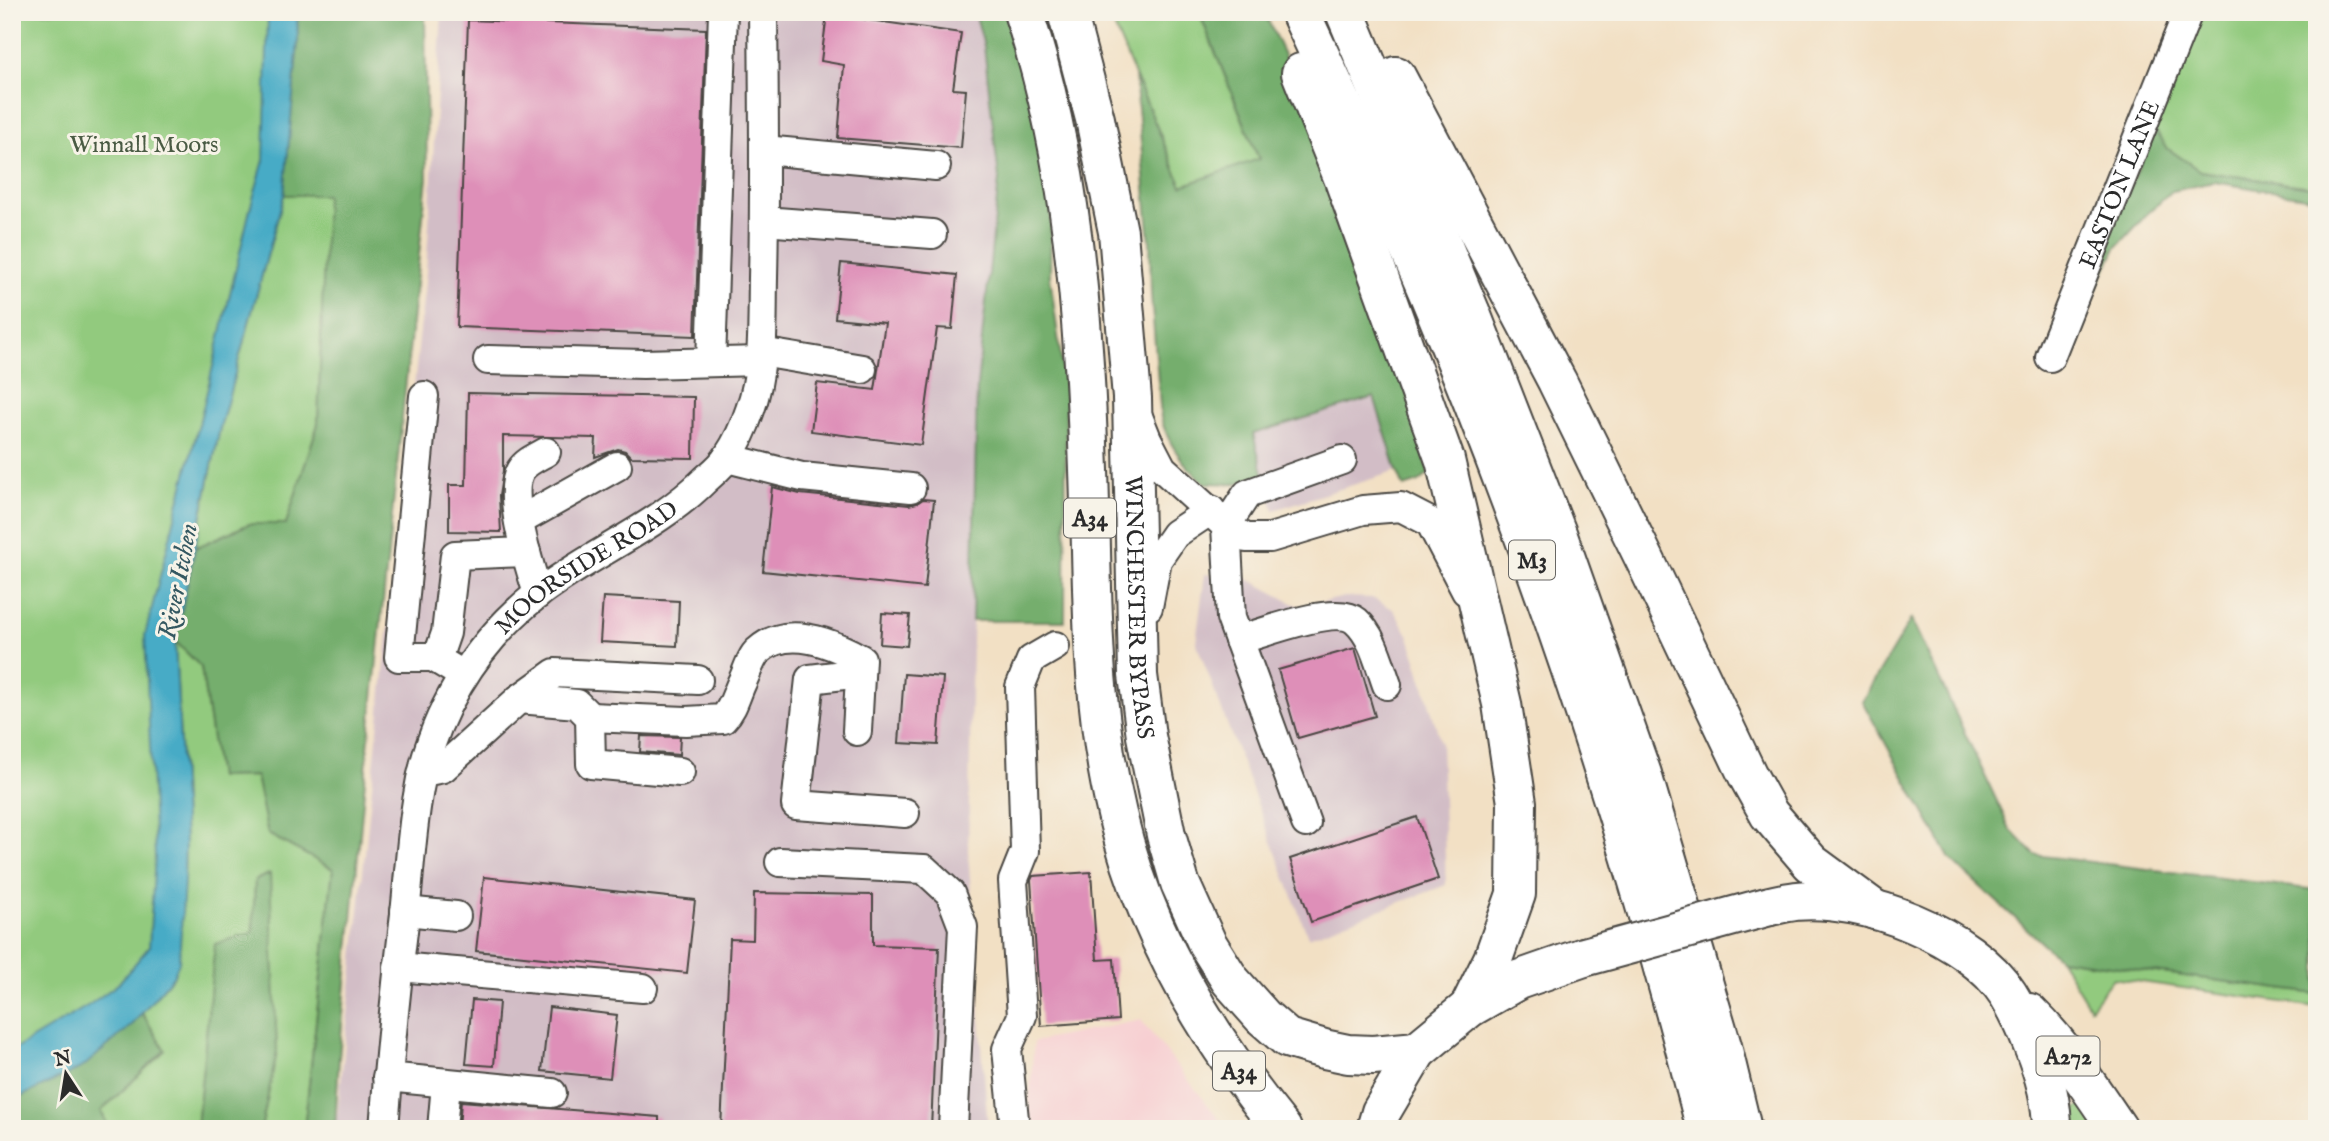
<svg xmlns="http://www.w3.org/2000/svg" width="2329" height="1141" font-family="'IM FELL English',serif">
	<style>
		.built { fill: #f7cfd2 }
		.industrial { fill: #d2bdc6 }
		.green { fill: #92ca7e; stroke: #5e7a54; stroke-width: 2 }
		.forest { fill: #75ae6d; stroke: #506c4c; stroke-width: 2 }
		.water { fill: #46abc6; stroke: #386b78; stroke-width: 2 }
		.building { fill: #de8fb8 }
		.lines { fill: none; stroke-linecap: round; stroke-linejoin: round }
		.minor-casing { stroke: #494642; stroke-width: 32 }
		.highway-casing { stroke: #494642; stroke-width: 42 }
		.minor { stroke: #fff; stroke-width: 28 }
		.highway { stroke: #fff; stroke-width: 38 }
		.highway-bridge-casing { stroke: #494642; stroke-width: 42; stroke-linecap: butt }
		.highway-bridge { stroke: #fff; stroke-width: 38 }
		.labels { text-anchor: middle; stroke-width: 6; stroke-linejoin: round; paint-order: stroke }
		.shield { fill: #f7f3e8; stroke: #686764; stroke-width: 2 }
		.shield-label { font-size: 23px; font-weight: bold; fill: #2b2b2b }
		.park-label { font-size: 24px; fill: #4a5b44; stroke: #f7f3e8 }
		.street-label { font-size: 24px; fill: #2b2b2b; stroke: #f7f3e8 }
		.water-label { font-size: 26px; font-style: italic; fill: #345861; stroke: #f7f3e8 }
	</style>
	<rect width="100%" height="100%" fill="#f7f3e8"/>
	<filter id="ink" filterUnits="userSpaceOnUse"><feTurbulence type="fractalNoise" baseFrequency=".0143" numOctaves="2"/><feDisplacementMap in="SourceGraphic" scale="14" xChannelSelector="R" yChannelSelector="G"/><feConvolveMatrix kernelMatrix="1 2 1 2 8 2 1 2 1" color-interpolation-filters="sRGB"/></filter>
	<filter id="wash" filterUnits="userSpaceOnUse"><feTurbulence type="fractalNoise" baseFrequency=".00686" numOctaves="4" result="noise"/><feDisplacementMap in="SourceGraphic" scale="28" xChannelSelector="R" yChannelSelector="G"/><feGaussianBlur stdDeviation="1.57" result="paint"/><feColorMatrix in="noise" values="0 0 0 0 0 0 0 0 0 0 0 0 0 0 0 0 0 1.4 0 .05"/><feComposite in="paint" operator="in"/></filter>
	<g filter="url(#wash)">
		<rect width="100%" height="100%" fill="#f2e0c4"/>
		<polygon class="built" points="1141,1020 1227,1129 1027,1129 1034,1042"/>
		<g class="industrial">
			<polygon points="442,12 975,12 984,46 999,179 977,386 968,851 988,1129 336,1129 426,273"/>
			<polygon points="1374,397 1397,471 1274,510 1253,435"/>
			<polygon points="1205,574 1250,580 1300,607 1345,597 1372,598 1393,609 1409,636 1441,743 1446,885 1308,937 1196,642"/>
		</g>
		<g class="green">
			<polygon points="12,12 280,12 279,140 162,631 162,963 12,1085"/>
			<polygon points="1108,12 1199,12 1259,160 1182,186"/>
			<polygon points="2203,12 2317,12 2317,188 2200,171 2167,148 2155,130"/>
			<polygon points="327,194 318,424 286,524 249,524 195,548 220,428 284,195"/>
			<polygon points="175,641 201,667 218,777 256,776 268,834 333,869 304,1129 261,1129 277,1052 269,874 255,880 253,933 215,945 197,1127 109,1129 101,1111 165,1050 142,1013 174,975 184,882 185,842"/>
			<polygon points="2060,959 2317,994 2317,1007 2113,978 2090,1008"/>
			<polygon points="2085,1103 2104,1129 2070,1129 2071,1112"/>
		</g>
		<g class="forest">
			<polygon points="297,12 425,12 427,178 370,727 339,1058 335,1129 304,1129 333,869 268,834 256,776 218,777 201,667 175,641 195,548 249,524 286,524 318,424 326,195 284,195 298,41"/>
			<polygon points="975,12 1005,12 1052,170 1050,276 1066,396 1065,621 972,621 977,386 999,179 984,46"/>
			<path d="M 1199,12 L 1264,12 L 1298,85 L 1404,381 L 1429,474 L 1419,482 L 1404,487 L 1397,471 L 1374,397 L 1253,434 L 1264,476 L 1234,484 L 1205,483 C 1184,466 1168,444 1161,418 L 1151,295 L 1150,243 L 1135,76 L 1182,186 L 1259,159 Z"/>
			<polygon points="2155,130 2167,148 2200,171 2317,188 2317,199 2214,182 2172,191 2146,215 2116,248 2095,291 2086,287"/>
			<polygon points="1911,619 2010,829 2035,855 2317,890 2317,994 2060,959 1950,859 1862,701"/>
			<polygon points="270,874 277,1052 261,1129 137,1129 197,1127 215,944 253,932 255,880"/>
			<polygon points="142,1013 165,1050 101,1111 109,1129 12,1129 12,1101 132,1025"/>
		</g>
		<polygon class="water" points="268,12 297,12 298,41 284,195 220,428 175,641 185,842 184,882 179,962 174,975 132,1025 83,1067 12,1101 12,1051 89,1005 118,984 149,947 155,856 145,635 205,400 250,209 264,160"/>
		<g id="blocks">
			<g class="building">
				<polygon points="827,14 961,33 953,89 966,90 961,148 838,138 844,65 821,61"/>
				<polygon points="468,20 706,29 695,336 457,327"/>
				<polygon points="841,263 957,275 952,329 937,328 921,445 811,431 817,383 875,390 885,323 835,318"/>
				<polygon points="468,393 694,397 693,458 631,457 625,451 618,449 595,457 596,438 503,436 503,471 499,496 501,532 449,531 449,485 466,485"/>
				<polygon points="772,487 800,494 909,505 917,503 923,499 934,500 925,588 763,571"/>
				<polygon points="603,597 679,601 677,646 600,642"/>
				<polygon points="882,613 910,615 907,646 880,644"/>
				<polygon points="1355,648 1375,716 1298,738 1278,670"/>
				<polygon points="904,674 943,677 938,745 899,743"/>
				<polygon points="641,736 680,737 679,755 640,752"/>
				<polygon points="1417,817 1438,879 1311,922 1290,859"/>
				<polygon points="1091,872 1097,960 1114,959 1118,1020 1041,1026 1031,880 1033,876"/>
				<polygon points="484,877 695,900 687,973 476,951"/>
				<polygon points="754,893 873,895 873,945 939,947 931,1129 721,1129 730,939 753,940"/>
				<polygon points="472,1000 499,1002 494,1066 466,1064"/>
				<polygon points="549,1007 617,1015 610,1078 542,1071"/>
				<polygon points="461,1101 659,1117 659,1129 459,1129"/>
			</g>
		</g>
	</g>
	<g filter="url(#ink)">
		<use href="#blocks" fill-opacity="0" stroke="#494642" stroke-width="2"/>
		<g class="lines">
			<defs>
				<g id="minor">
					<polyline points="764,150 936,166"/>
					<polyline points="764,221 932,234"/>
					<polyline points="761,352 862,369"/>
					<path id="s1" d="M 2050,357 L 2188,12"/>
					<polyline points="488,360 643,364 761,361"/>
					<polyline points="711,362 723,12"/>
					<polyline points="424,396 399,657 433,657 463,675"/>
					<polyline points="1137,414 1147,439 1162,468 1226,526 1246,538 1270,538 1363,510 1401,507 1430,522 1466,591"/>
					<polyline points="727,458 802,477 911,488"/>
					<polyline points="519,521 617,466"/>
					<path d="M 538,594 C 530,567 506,496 520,471 C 525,462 537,457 546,452"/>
					<polyline points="1148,607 1157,560 1175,534 1211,510"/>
					<path d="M 1239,640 C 1263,633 1337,604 1356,621 C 1373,636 1379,663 1387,685"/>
					<polyline points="437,659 446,633 455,555 526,552"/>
					<polyline points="860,673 810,679 796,805 905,813"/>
					<polyline points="519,699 577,704 590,717 591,764 680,772"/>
					<path d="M 590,717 L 686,721 L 723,719 C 734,708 736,694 743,680 C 747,672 751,657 758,651 C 787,624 832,643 861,659 L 857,731"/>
					<polyline points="423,772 443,768 519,699 555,673 698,680"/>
					<polyline points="1306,823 1231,618 1226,526 1247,494 1342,460"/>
					<polyline points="780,862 924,869 950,893 963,927 953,1129"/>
					<polyline points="405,911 456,916"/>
					<polyline points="398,967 643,988"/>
					<polyline points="387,1077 552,1093"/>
					<path id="s2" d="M 384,1129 C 389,1057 396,986 405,914 C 409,877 411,838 417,801 C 429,718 474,644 539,593 C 593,552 658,527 706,479 C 714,472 723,465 728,456 C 737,443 745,425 750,410 C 765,369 762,322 763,278 C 765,190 764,101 763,12"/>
					<polyline points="442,1129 446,1084"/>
					<polyline points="1015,1129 1007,1049 1022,1016 1013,881 1025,851 1020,687 1031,660 1055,646"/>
				</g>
				<g id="highway">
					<path d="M 1023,12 C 1072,159 1084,316 1089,470 C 1093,587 1089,698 1117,814 C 1144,930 1207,1037 1282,1129"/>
					<path id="s3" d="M 1067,12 L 1095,119 L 1118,232 L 1132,398 L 1138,675 L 1146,736 L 1166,835 L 1180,883 L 1207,943 L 1230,980 L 1263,1017 L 1287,1038 L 1324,1049 L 1348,1054 L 1373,1055 L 1417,1051"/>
					<path d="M 1300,12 C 1343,106 1389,200 1429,295 C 1543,566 1634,845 1706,1129"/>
					<polyline points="1345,12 1470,311 1558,536 1642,774 1722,1046 1742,1129"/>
					<polyline points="1301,73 1344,180 1445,460 1502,704 1517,803 1516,894 1493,959 1469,1008"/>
					<polyline points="1396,76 1557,381 1645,560 1748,776 1769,814 1811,863 1875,910"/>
					<path d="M 1770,906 C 1779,904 1788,902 1796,901 C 1863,894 1971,936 2008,994 C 2018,1010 2026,1028 2033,1046 C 2044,1073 2052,1100 2052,1129"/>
					<path d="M 2029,1013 C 2064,1047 2090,1088 2118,1129"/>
					<polyline points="1376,1129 1381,1112 1417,1051 1469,1008 1518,980 1584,957"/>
				</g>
			</defs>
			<use href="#minor" class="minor-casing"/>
			<use href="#highway" class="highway-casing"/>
			<use href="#minor" class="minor"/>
			<use href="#highway" class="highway"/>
			<defs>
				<polyline id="highway-bridge" points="1584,957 1770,906"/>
			</defs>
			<use href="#highway-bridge" class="highway-bridge-casing"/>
			<use href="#highway-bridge" class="highway-bridge"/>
		</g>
	</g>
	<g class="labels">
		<g class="shield">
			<rect x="1064" y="498.5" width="52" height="39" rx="5"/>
			<rect x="1509" y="540.5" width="46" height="39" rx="5"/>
			<rect x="2036.5" y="1036.5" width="63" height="39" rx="5"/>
			<rect x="1213" y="1051.5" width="52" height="39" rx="5"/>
		</g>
		<g class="shield-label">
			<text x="1090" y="526">A34</text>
			<text x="1532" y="568">M3</text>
			<text x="2068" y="1064">A272</text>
			<text x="1239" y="1079">A34</text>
		</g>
		<g class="park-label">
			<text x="144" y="152">Winnall Moors</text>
		</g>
		<g class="street-label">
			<text dy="8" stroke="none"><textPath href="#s1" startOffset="186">EASTON LANE</textPath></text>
			<text dy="8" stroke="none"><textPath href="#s2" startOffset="630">MOORSIDE ROAD</textPath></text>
			<text dy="8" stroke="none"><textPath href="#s3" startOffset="602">WINCHESTER BYPASS</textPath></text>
		</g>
		<g class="water-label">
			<text transform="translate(177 581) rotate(-79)" y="9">River Itchen</text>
		</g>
	</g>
	<rect width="2329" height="1141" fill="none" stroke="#f7f3e8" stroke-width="42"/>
	<g transform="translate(66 1074) rotate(348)" stroke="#f7f3e8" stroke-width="5" paint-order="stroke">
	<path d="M0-5L12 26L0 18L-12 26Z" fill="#2b2b2b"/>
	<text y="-10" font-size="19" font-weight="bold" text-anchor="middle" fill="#2b2b2b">N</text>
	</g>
</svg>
